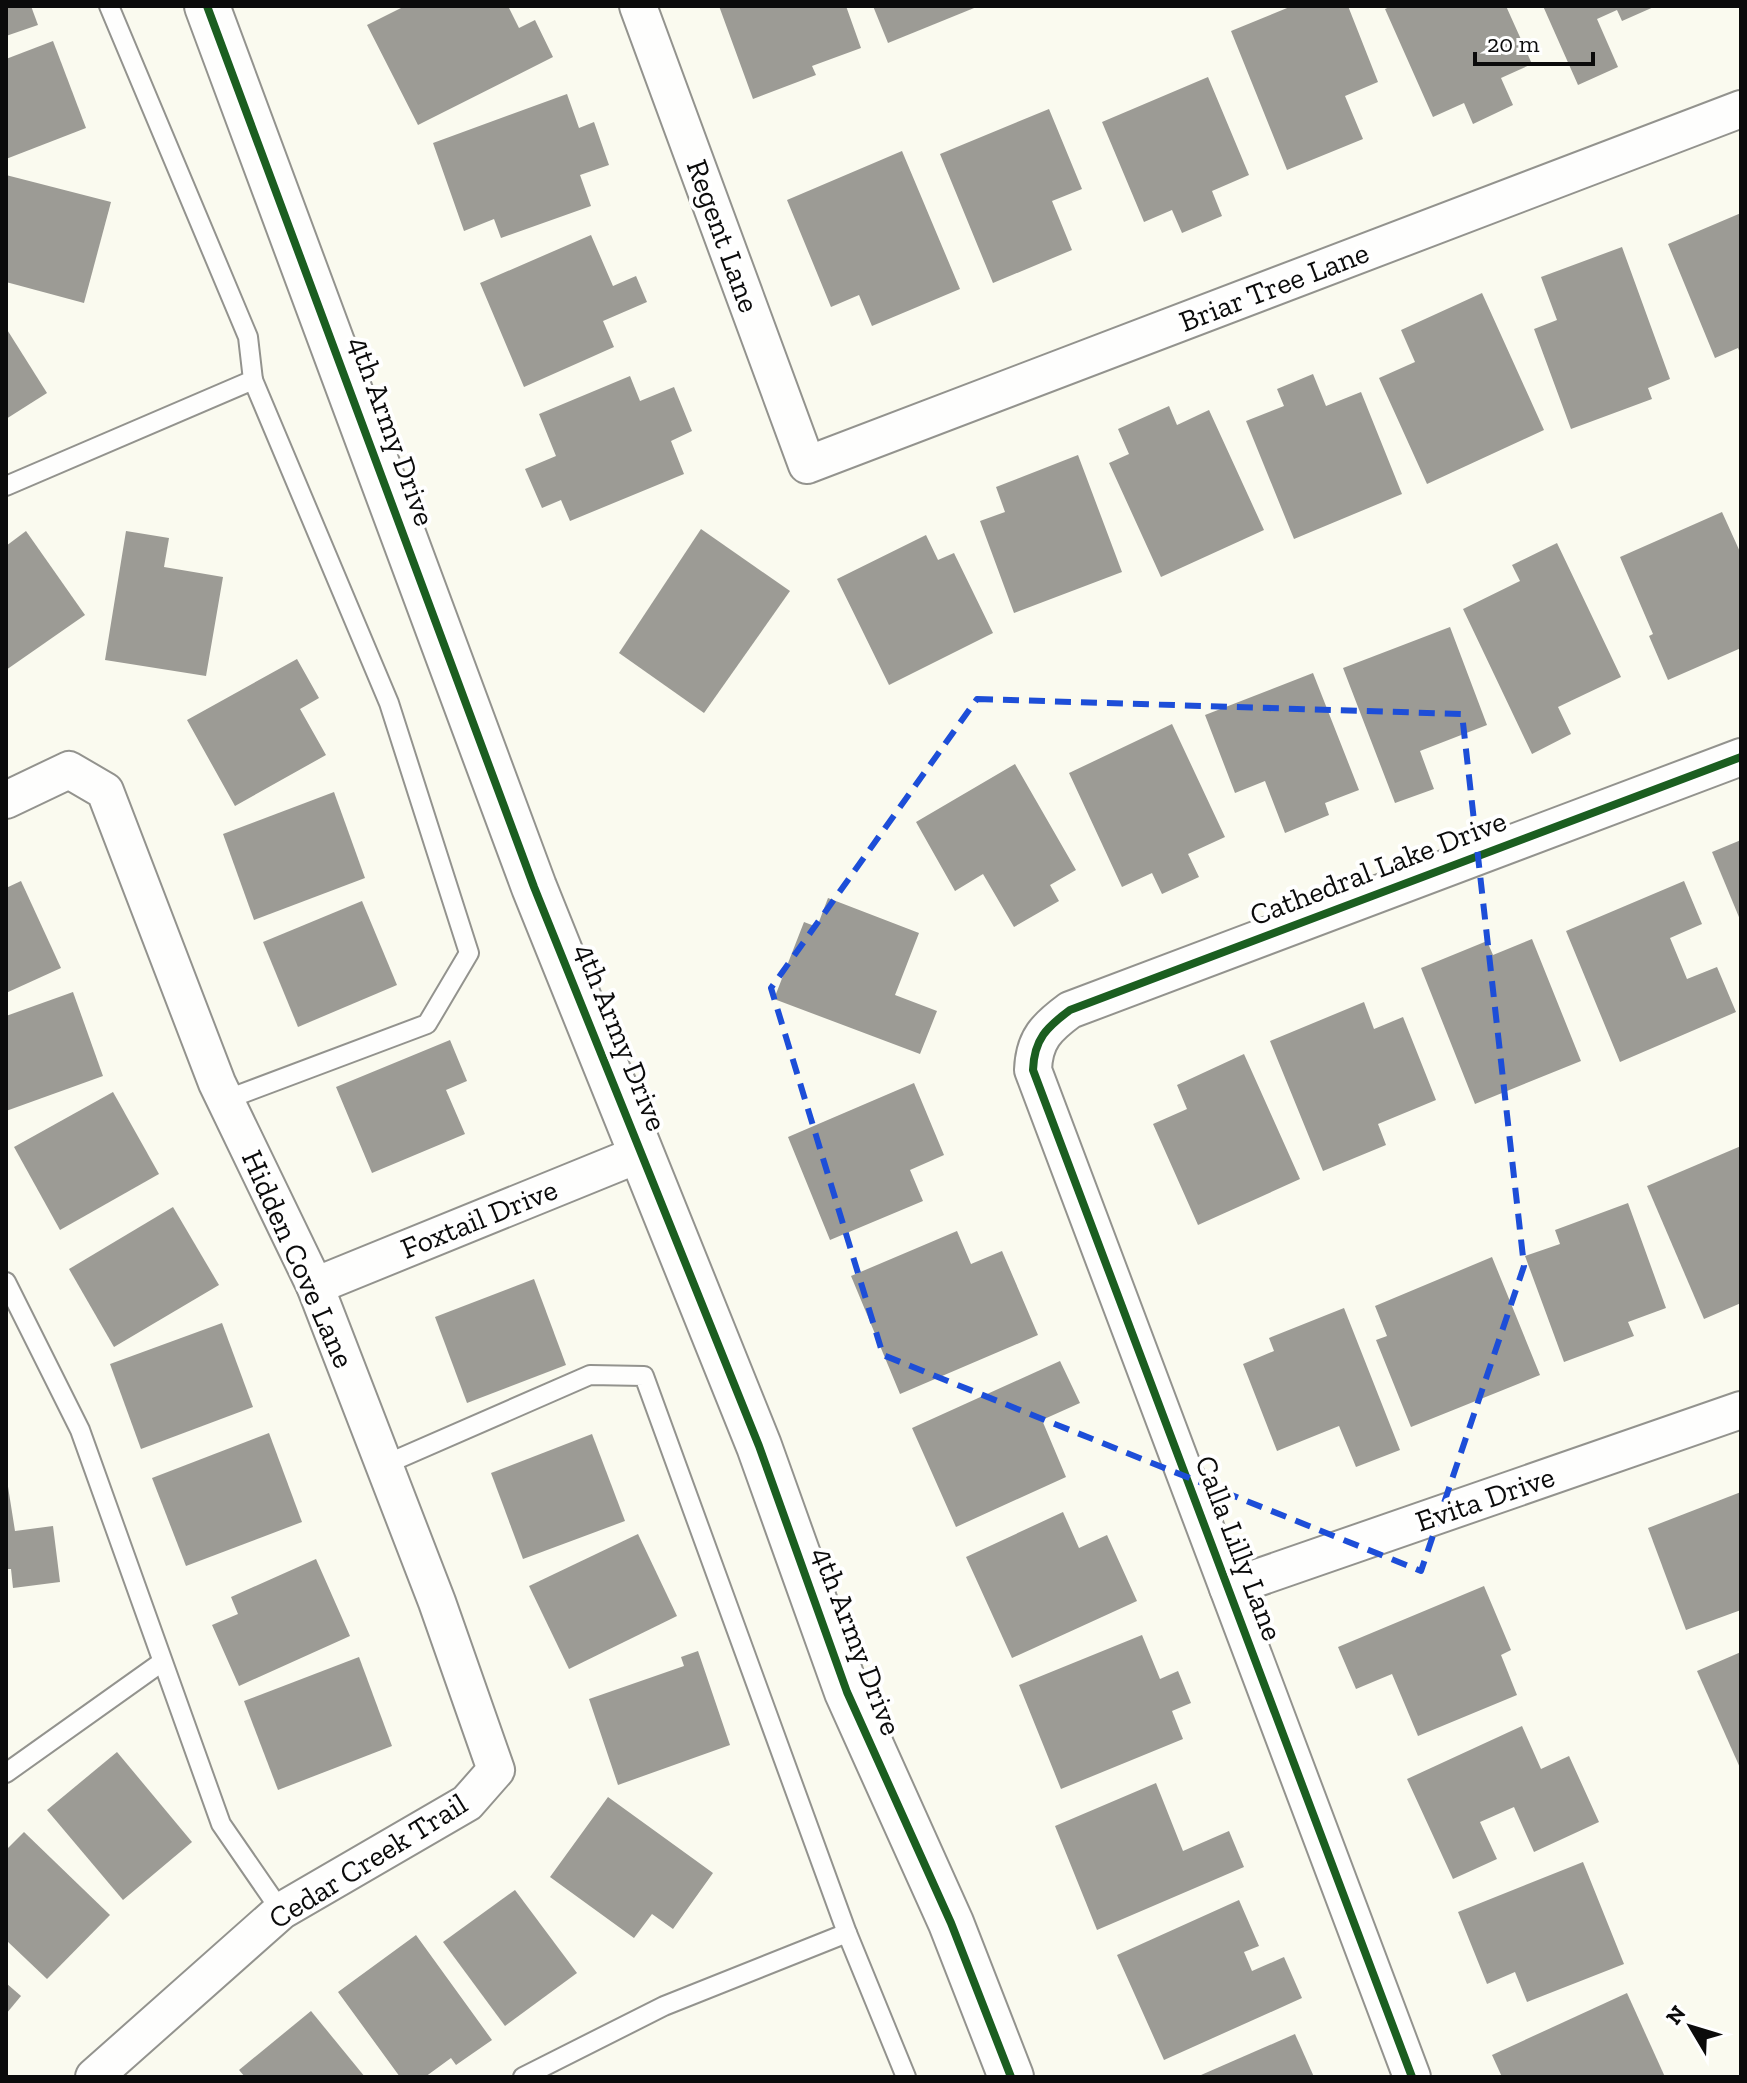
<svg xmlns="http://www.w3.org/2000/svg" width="1747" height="2083" font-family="'Zilla Slab',serif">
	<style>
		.building { fill: #9c9b95 }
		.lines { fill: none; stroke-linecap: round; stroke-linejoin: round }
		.service-casing { stroke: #93938e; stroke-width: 22 }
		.minor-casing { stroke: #93938e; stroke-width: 40 }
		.tertiary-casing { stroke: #93938e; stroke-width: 48 }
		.service { stroke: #fefefd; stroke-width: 18 }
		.minor { stroke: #fefefd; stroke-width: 36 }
		.tertiary { stroke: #fefefd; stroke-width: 44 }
		.cycleway-casing { stroke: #fff; stroke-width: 13 }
		.cycleway { stroke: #1b5e20; stroke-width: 8 }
		.marked { fill: none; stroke: #1d4ed8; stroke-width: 6; stroke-dasharray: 16 10; stroke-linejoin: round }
		.labels { text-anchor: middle; stroke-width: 8; stroke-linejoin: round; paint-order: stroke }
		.street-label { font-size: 30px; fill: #0b0b0b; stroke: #fff }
	</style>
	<rect width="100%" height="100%" fill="#fafaef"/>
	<g class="building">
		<polygon points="6,6 31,6 38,25 6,36"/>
		<polygon points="405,6 508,6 519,28 535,20 553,57 418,125 367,25"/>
		<polygon points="719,6 846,6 861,48 812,66 816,75 753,99"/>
		<polygon points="873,6 979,6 888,43"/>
		<polygon points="1292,6 1348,6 1378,82 1345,96 1363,139 1287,170 1231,31"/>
		<polygon points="1392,6 1506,6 1532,64 1501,78 1513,105 1473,124 1464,103 1433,117 1385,9"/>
		<polygon points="1543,6 1656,6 1622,21 1617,10 1597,19 1618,67 1578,85"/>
		<polygon points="53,41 86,128 6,159 6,59"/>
		<polygon points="1208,77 1249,175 1212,191 1222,216 1182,233 1172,210 1144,222 1102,122"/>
		<polygon points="567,94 579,128 594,122 609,165 580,175 591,206 501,238 494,219 464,231 433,143"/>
		<polygon points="1049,109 1082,189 1052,201 1072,250 993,283 940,154"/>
		<polygon points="902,151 960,289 872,326 859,295 831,307 787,200"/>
		<polygon points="6,175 111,202 84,303 6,282"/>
		<polygon points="1741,213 1741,355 1738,348 1715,358 1668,244"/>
		<polygon points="591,235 613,286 636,276 647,302 603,321 614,347 524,387 480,283"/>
		<polygon points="1622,247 1670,379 1648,388 1652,399 1571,429 1534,329 1557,320 1541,277"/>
		<polygon points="1482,293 1544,430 1427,484 1379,378 1415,362 1401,330"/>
		<polygon points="6,328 47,393 6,419"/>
		<polygon points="1313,374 1326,406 1361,392 1402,494 1294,539 1246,421 1284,406 1277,389"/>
		<polygon points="630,376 640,401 674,387 692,431 671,441 684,474 570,521 561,500 542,508 525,469 556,456 539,414"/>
		<polygon points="1169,406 1177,425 1209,410 1264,530 1161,577 1109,463 1129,454 1118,429"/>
		<polygon points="1078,455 1122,572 1014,613 980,521 1005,512 996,487"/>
		<polygon points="1722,512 1741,554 1741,648 1668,680 1649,636 1653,634 1620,557"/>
		<polygon points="701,529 790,591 704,713 619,653"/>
		<polygon points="26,531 85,615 6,670 6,546"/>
		<polygon points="126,531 169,538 164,567 223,577 206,676 105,660"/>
		<polygon points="926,535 938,560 954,553 993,633 889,685 837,579"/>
		<polygon points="1557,543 1621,677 1558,707 1571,734 1532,754 1463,609 1520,581 1512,565"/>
		<polygon points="1450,627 1487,725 1420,751 1434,789 1395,803 1343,668"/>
		<polygon points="297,659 319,698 300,709 326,755 235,806 187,720"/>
		<polygon points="1313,673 1359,790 1325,803 1329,815 1285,833 1265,781 1235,793 1205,715"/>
		<polygon points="1172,724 1225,837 1188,854 1199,877 1162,894 1152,873 1122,887 1069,773"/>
		<polygon points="1015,764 1076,870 1050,885 1059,901 1014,927 983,874 955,891 916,822"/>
		<polygon points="334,792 365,878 254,920 223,834"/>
		<polygon points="1741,840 1741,922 1712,852"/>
		<polygon points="21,881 61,968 6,993 6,888"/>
		<polygon points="1684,881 1702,924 1670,938 1687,979 1717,967 1736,1012 1620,1062 1566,931"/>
		<polygon points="828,898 919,933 895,995 937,1011 920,1054 774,999 804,922 817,927"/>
		<polygon points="362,901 397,985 298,1027 263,942"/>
		<polygon points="1532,939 1581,1061 1475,1104 1421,968 1487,941 1493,955"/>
		<polygon points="73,992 103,1076 6,1111 6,1016"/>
		<polygon points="1364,1002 1374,1029 1403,1017 1436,1100 1378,1124 1386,1145 1323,1171 1270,1041"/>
		<polygon points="450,1040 467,1081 446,1090 465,1134 372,1173 336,1087"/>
		<polygon points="1244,1054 1300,1179 1198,1225 1153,1124 1187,1109 1177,1085"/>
		<polygon points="914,1083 944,1155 910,1170 923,1201 830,1240 788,1137"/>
		<polygon points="113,1092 159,1174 60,1230 14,1147"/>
		<polygon points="1741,1146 1741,1303 1704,1319 1647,1186"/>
		<polygon points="1628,1203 1666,1308 1628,1322 1634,1336 1564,1362 1525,1256 1560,1244 1555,1230"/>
		<polygon points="173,1207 219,1285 114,1347 69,1269"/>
		<polygon points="957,1231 971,1264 1002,1251 1038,1335 900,1394 851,1276"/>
		<polygon points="1492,1257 1540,1375 1411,1427 1376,1340 1387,1336 1375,1306"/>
		<polygon points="534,1279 566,1365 467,1403 435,1317"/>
		<polygon points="1344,1308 1400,1450 1356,1467 1339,1426 1277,1451 1243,1364 1274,1351 1269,1338"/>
		<polygon points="222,1323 253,1407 141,1449 110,1364"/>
		<polygon points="1060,1361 1080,1403 1042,1420 1066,1477 956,1527 912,1428"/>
		<polygon points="269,1433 302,1522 186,1566 152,1478"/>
		<polygon points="592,1434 625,1521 523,1559 491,1473"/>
		<polygon points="6,1474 15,1531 53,1526 60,1582 13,1588 11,1569 6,1569"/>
		<polygon points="1741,1492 1741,1610 1686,1630 1648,1528"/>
		<polygon points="1063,1512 1079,1548 1107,1535 1137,1601 1012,1658 966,1557"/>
		<polygon points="638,1534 677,1616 569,1669 529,1586"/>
		<polygon points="316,1559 350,1636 239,1686 212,1625 238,1614 231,1597"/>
		<polygon points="1484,1586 1511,1650 1501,1655 1517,1695 1418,1736 1392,1674 1356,1689 1338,1647"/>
		<polygon points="1142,1635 1160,1679 1178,1671 1191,1703 1172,1711 1183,1739 1061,1789 1019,1685"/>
		<polygon points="698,1651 730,1745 618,1785 589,1699 684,1666 681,1657"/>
		<polygon points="1741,1652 1741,1770 1697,1671"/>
		<polygon points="359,1657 392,1746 278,1790 244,1701"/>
		<polygon points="1522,1726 1541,1769 1569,1756 1599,1822 1534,1852 1514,1807 1480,1822 1497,1859 1453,1879 1407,1779"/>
		<polygon points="117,1752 192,1842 123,1900 47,1810"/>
		<polygon points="1156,1783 1183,1851 1229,1831 1244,1867 1097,1930 1055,1826"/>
		<polygon points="608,1797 713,1873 673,1929 652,1914 634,1938 550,1877"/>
		<polygon points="24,1832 110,1915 47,1979 6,1940 6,1850"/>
		<polygon points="1583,1862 1624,1964 1527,2002 1515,1972 1487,1984 1458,1912"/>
		<polygon points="515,1890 577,1973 505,2026 443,1942"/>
		<polygon points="1239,1900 1259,1946 1244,1952 1252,1971 1284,1957 1302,1998 1164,2060 1117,1955"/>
		<polygon points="416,1935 492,2040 456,2065 451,2058 425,2077 400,2077 338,1992"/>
		<polygon points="6,1983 21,1996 6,2014"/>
		<polygon points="1627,1993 1665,2077 1502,2077 1492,2055"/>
		<polygon points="311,2011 365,2077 245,2077 239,2070"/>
		<polygon points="1295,2034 1314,2077 1202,2077 1201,2075"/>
	</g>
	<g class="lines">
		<defs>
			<g id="service">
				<polyline points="6,486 253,380 248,337 109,6"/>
				<polyline points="225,1100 427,1024 469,953 389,703 253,380"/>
				<polyline points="6,1282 80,1430 221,1824 281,1911"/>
				<polyline points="384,1465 590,1375 644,1376 847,1933"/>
				<polyline points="6,1773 162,1662"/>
				<polyline points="523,2077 664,2006 847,1933 906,2077"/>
			</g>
			<g id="minor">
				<polyline points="638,6 807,465 1741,109"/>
				<polyline points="6,800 69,770 105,791 217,1083 315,1286 437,1602 496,1770 467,1803 281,1911 94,2077"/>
				<polyline points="315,1286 642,1153"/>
				<polyline points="1228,1588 1741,1410"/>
				<path d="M 1412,2077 L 1033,1070 C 1034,1039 1047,1027 1070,1010 L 1741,757"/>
			</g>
			<polyline id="tertiary" points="207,6 534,887 759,1446 847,1692 951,1923 1011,2077"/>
		</defs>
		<use href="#service" class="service-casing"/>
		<use href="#minor" class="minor-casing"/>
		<use href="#tertiary" class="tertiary-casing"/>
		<use href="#service" class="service"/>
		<use href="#minor" class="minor"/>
		<use href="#tertiary" class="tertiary"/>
		<defs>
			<g id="cycleway">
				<polyline points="207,6 534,887 759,1446 847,1692 951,1923 1011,2077"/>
				<path d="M 1412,2077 L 1033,1070 C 1034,1039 1047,1027 1070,1010 L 1741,757"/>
			</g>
		</defs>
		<use href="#cycleway" class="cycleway-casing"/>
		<use href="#cycleway" class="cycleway"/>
	</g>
	<path class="marked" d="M 977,699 L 1462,714 L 1524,1266 L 1421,1571 L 883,1355 L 771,988 Z"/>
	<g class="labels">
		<g class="street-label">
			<text transform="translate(723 236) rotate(70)" y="10">Regent Lane</text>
			<text transform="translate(1274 287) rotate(-21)" y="10">Briar Tree Lane</text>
			<text transform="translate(392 431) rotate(70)" y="10">4th Army Drive</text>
			<text transform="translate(1378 868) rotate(-21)" y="10">Cathedral Lake Drive</text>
			<text transform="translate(621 1037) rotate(68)" y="10">4th Army Drive</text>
			<text transform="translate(479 1219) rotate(-22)" y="10">Foxtail Drive</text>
			<text transform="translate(298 1259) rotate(66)" y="10">Hidden Cove Lane</text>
			<text transform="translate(1485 1499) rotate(-19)" y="10">Evita Drive</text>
			<text transform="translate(1239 1548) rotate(69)" y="10">Calla Lilly Lane</text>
			<text transform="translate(857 1641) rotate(69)" y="10">4th Army Drive</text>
			<text transform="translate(368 1861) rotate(-32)" y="10">Cedar Creek Trail</text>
		</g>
	</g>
	<rect width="1747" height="2083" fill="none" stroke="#0b0b0b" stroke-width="16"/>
	<g transform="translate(1691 2027) rotate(308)" stroke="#ffffff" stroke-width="6" paint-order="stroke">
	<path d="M0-6L14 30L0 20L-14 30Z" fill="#0b0b0b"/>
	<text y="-12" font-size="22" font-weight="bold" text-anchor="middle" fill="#0b0b0b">N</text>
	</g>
	<path d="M1475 52v12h118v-12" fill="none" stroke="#0b0b0b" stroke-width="4"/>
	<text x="1487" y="52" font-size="24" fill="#0b0b0b" stroke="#ffffff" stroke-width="6" paint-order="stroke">20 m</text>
</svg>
